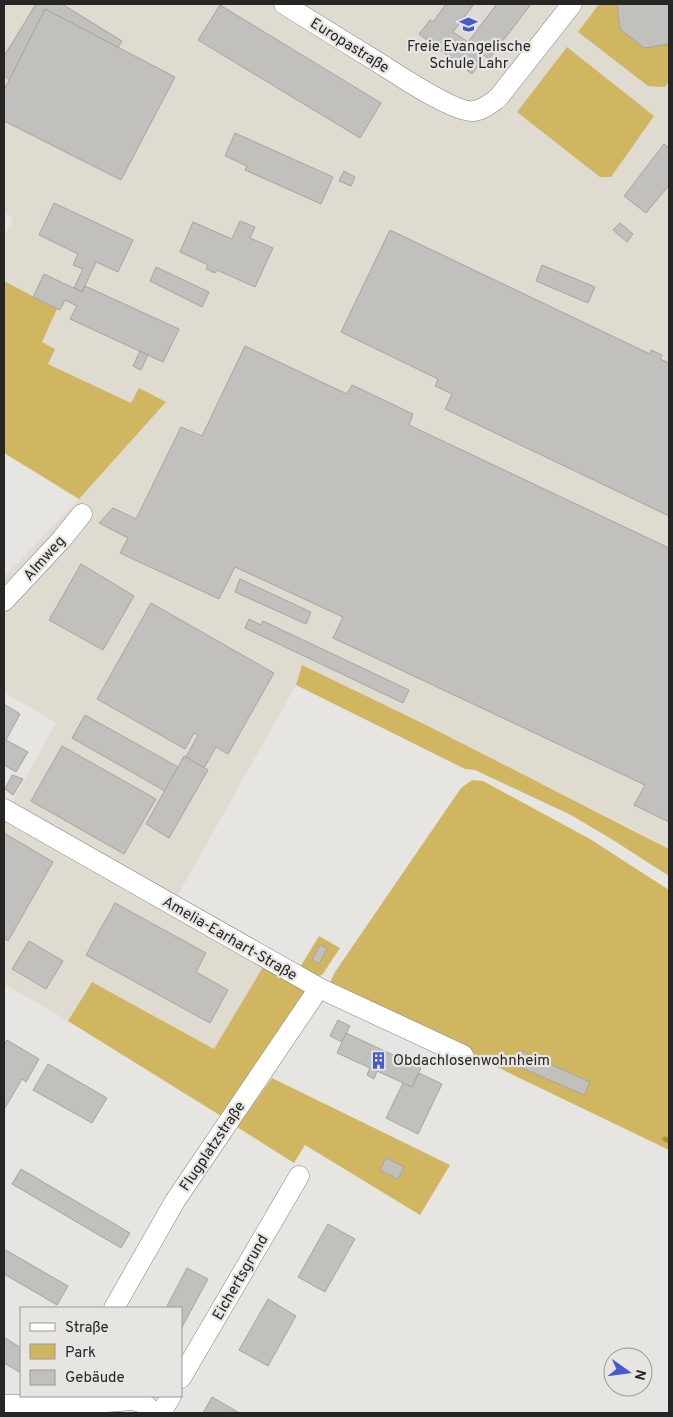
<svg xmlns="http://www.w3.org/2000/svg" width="673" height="1417" font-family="Overpass,sans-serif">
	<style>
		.built { fill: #dfdbd1 }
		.green { fill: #d1b662 }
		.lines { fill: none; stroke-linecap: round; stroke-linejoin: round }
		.stream { stroke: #b0943a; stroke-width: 5 }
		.building { fill: #c1c0bd; stroke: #a5a4a1 }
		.minor-casing { stroke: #868583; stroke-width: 21 }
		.minor { stroke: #fff; stroke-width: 20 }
		.labels { text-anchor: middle; stroke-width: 4.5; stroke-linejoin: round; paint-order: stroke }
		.street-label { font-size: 15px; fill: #272625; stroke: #e6e5e2 }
		.poi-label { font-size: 15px; fill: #272625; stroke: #e6e5e2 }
	</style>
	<rect width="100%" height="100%" fill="#e6e5e2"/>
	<polygon class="built" points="4,4 669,4 669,849 623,824 302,666 296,685 175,900 263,967 214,1049 92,982 68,1021 4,984 4,817 56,723 4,692 4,577 79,499 166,402 131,403 48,364 41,342 57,309 4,281 4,236 13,218 4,213"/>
	<g class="green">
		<polygon points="599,4 669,4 669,81 665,87 648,86 578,32"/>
		<polygon points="567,47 654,116 611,177 600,177 517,112"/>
		<polygon points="4,281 57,309 42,342 55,349 48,364 131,403 139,388 166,402 79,499 4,453"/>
		<polygon points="302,665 426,725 669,849 669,876 613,840 571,815 475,770 465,769 296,685"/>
		<polygon points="472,780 483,781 590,839 669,890 669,1150 509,1073 461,1047 330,982 335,972 461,788"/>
		<polygon points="319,936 340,948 322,975 314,977 299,969"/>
		<polygon points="263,967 309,992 221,1116 68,1021 92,982 214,1049"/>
		<polygon points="272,1078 450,1165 420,1215 305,1145 294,1163 237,1127"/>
	</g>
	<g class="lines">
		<polyline class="stream" points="665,1139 669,1141"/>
	</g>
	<g class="building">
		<polygon points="36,4 62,4 122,41 73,119 4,76 4,56"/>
		<polygon points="446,4 474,4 453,32 468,42 497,4 531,4 489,59 482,54 478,58 482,61 472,74 419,34 430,20 433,22"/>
		<polygon points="617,4 669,4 669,44 644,48 620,29"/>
		<polygon points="220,5 381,103 360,138 198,40"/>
		<polygon points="45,9 175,77 121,180 4,121 4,90"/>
		<polygon points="235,133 333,177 321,204 245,170 247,166 225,156"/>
		<polygon points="664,144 669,148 669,185 646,213 624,196"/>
		<polygon points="344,171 355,177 351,186 339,181"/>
		<polygon points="54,203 133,240 118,272 96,262 82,292 74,288 83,269 73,265 78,254 39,235"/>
		<polygon points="240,221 255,227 250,238 273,248 255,287 217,270 215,273 206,269 208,265 180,252 193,222 232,239"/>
		<polygon points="620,223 633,234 627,242 613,230"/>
		<polygon points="390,230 650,354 651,350 662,355 660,359 669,363 669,516 445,409 452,394 435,386 438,379 341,332"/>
		<polygon points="542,265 595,287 588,303 536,281"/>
		<polygon points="156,267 209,292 202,307 150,281"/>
		<polygon points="44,274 82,292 85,286 179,329 163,362 70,319 77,306 65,300 60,310 33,297"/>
		<polygon points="245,346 347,394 352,385 413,414 409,425 669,548 669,822 634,805 645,785 333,638 343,617 235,567 219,599 120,553 128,538 99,523 113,508 136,519 181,427 202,436"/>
		<polygon points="140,351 148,355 141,370 133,366"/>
		<polygon points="81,564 134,596 103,650 49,620"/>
		<polygon points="240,579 311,612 306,624 235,592"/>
		<polygon points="151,603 274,673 228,754 216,747 204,768 186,757 198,735 194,733 185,749 97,699"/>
		<polygon points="249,619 261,625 263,621 409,690 403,703 245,628"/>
		<polygon points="4,704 20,714 6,740 28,752 16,772 4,765"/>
		<polygon points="85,715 178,767 165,791 72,738"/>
		<polygon points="62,746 156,799 124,854 31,801"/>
		<polygon points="184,756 208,770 169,838 146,824"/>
		<polygon points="12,775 23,779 13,795 5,789"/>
		<polygon points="4,833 53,862 8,941 4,938"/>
		<polygon points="115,903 206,953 196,972 228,990 210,1023 86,955"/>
		<polygon points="29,941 63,961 46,989 12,969"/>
		<polygon points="320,945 327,948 319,964 312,960"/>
		<polygon points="338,1020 350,1026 342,1042 330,1036"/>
		<polygon points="346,1033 421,1068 412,1087 377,1071 374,1079 367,1075 370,1068 337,1053"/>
		<polygon points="7,1040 39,1059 26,1082 22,1079 5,1108 4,1107 4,1045"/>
		<polygon points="519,1050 590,1082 584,1095 513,1064"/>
		<polygon points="48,1064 107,1098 92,1123 33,1090"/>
		<polygon points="419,1073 442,1084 418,1134 386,1118 403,1083 412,1087"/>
		<polygon points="386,1158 404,1167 398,1179 380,1170"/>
		<polygon points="21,1169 130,1233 121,1248 12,1184"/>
		<polygon points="328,1224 355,1239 325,1292 298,1277"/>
		<polygon points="4,1249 68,1286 57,1305 4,1274"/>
		<polygon points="187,1268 208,1279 181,1329 181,1308 166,1308"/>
		<polygon points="268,1299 296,1316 268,1366 239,1350"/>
		<polygon points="4,1337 21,1348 21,1373 4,1363"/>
		<polygon points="212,1397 238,1412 238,1413 203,1413"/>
	</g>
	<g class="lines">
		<defs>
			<g id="minor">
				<path d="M 284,4 C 314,23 345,42 376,61 C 394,72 455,114 474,111 C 483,110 491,103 498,98 L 572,4"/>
				<polyline points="4,601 61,540 82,514"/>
				<polyline points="4,809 319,988 463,1055"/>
				<polyline points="114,1308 175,1201 319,988"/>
				<polyline points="181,1378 299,1176"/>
				<path d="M 4,1405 L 68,1405 L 132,1400 C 142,1402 147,1404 152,1413"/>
				<polyline points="161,1413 171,1396"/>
			</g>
		</defs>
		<use href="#minor" class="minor-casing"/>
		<use href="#minor" class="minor"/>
	</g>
	<defs>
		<symbol id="school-bare" viewBox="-9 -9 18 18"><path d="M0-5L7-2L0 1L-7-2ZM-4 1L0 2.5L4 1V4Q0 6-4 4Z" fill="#4659cd" stroke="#e6e5e2" stroke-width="2.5" paint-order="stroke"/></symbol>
		<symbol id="building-bare" viewBox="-9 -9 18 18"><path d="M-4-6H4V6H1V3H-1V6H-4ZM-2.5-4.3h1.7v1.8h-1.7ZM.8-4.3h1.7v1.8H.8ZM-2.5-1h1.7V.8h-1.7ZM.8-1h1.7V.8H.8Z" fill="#4659cd" stroke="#e6e5e2" stroke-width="2.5" paint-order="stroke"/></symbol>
	</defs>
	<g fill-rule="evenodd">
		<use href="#school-bare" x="456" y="12" width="25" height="25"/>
		<use href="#building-bare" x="366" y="1048" width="25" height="25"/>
	</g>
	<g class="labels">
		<g class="street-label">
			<text transform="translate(350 45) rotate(32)" y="5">Europastraße</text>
			<text transform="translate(44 558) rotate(-48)" y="5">Almweg</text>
			<text transform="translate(230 938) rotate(30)" y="5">Amelia-Earhart-Straße</text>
			<text transform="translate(212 1146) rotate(-56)" y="5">Flugplatzstraße</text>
			<text transform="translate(240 1277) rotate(-60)" y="5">Eichertsgrund</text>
		</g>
		<g class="poi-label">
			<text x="469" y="51">Freie Evangelische<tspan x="469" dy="17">Schule Lahr</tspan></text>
			<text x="393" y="1065" text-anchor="start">Obdachlosenwohnheim</text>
		</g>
	</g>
	<rect width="673" height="1417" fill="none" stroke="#272625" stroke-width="10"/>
	<rect x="20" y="1307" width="162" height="90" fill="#e6e5e2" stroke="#9a9996"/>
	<rect x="30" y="1323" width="25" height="8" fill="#ffffff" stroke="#9a9996"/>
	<text x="65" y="1332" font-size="15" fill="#272625">Straße</text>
	<rect x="30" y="1344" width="25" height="15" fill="#d1b662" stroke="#9a9996"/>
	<text x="65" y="1357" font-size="15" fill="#272625">Park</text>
	<rect x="30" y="1370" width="25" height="15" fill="#c1c0bd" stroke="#9a9996"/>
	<text x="65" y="1382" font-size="15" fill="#272625">Gebäude</text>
	<g transform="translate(628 1372) rotate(104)"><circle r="24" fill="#e6e5e2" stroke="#9a9996"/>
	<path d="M0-4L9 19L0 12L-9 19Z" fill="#4659cd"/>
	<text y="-8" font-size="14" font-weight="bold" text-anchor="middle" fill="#272625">N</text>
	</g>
</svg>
